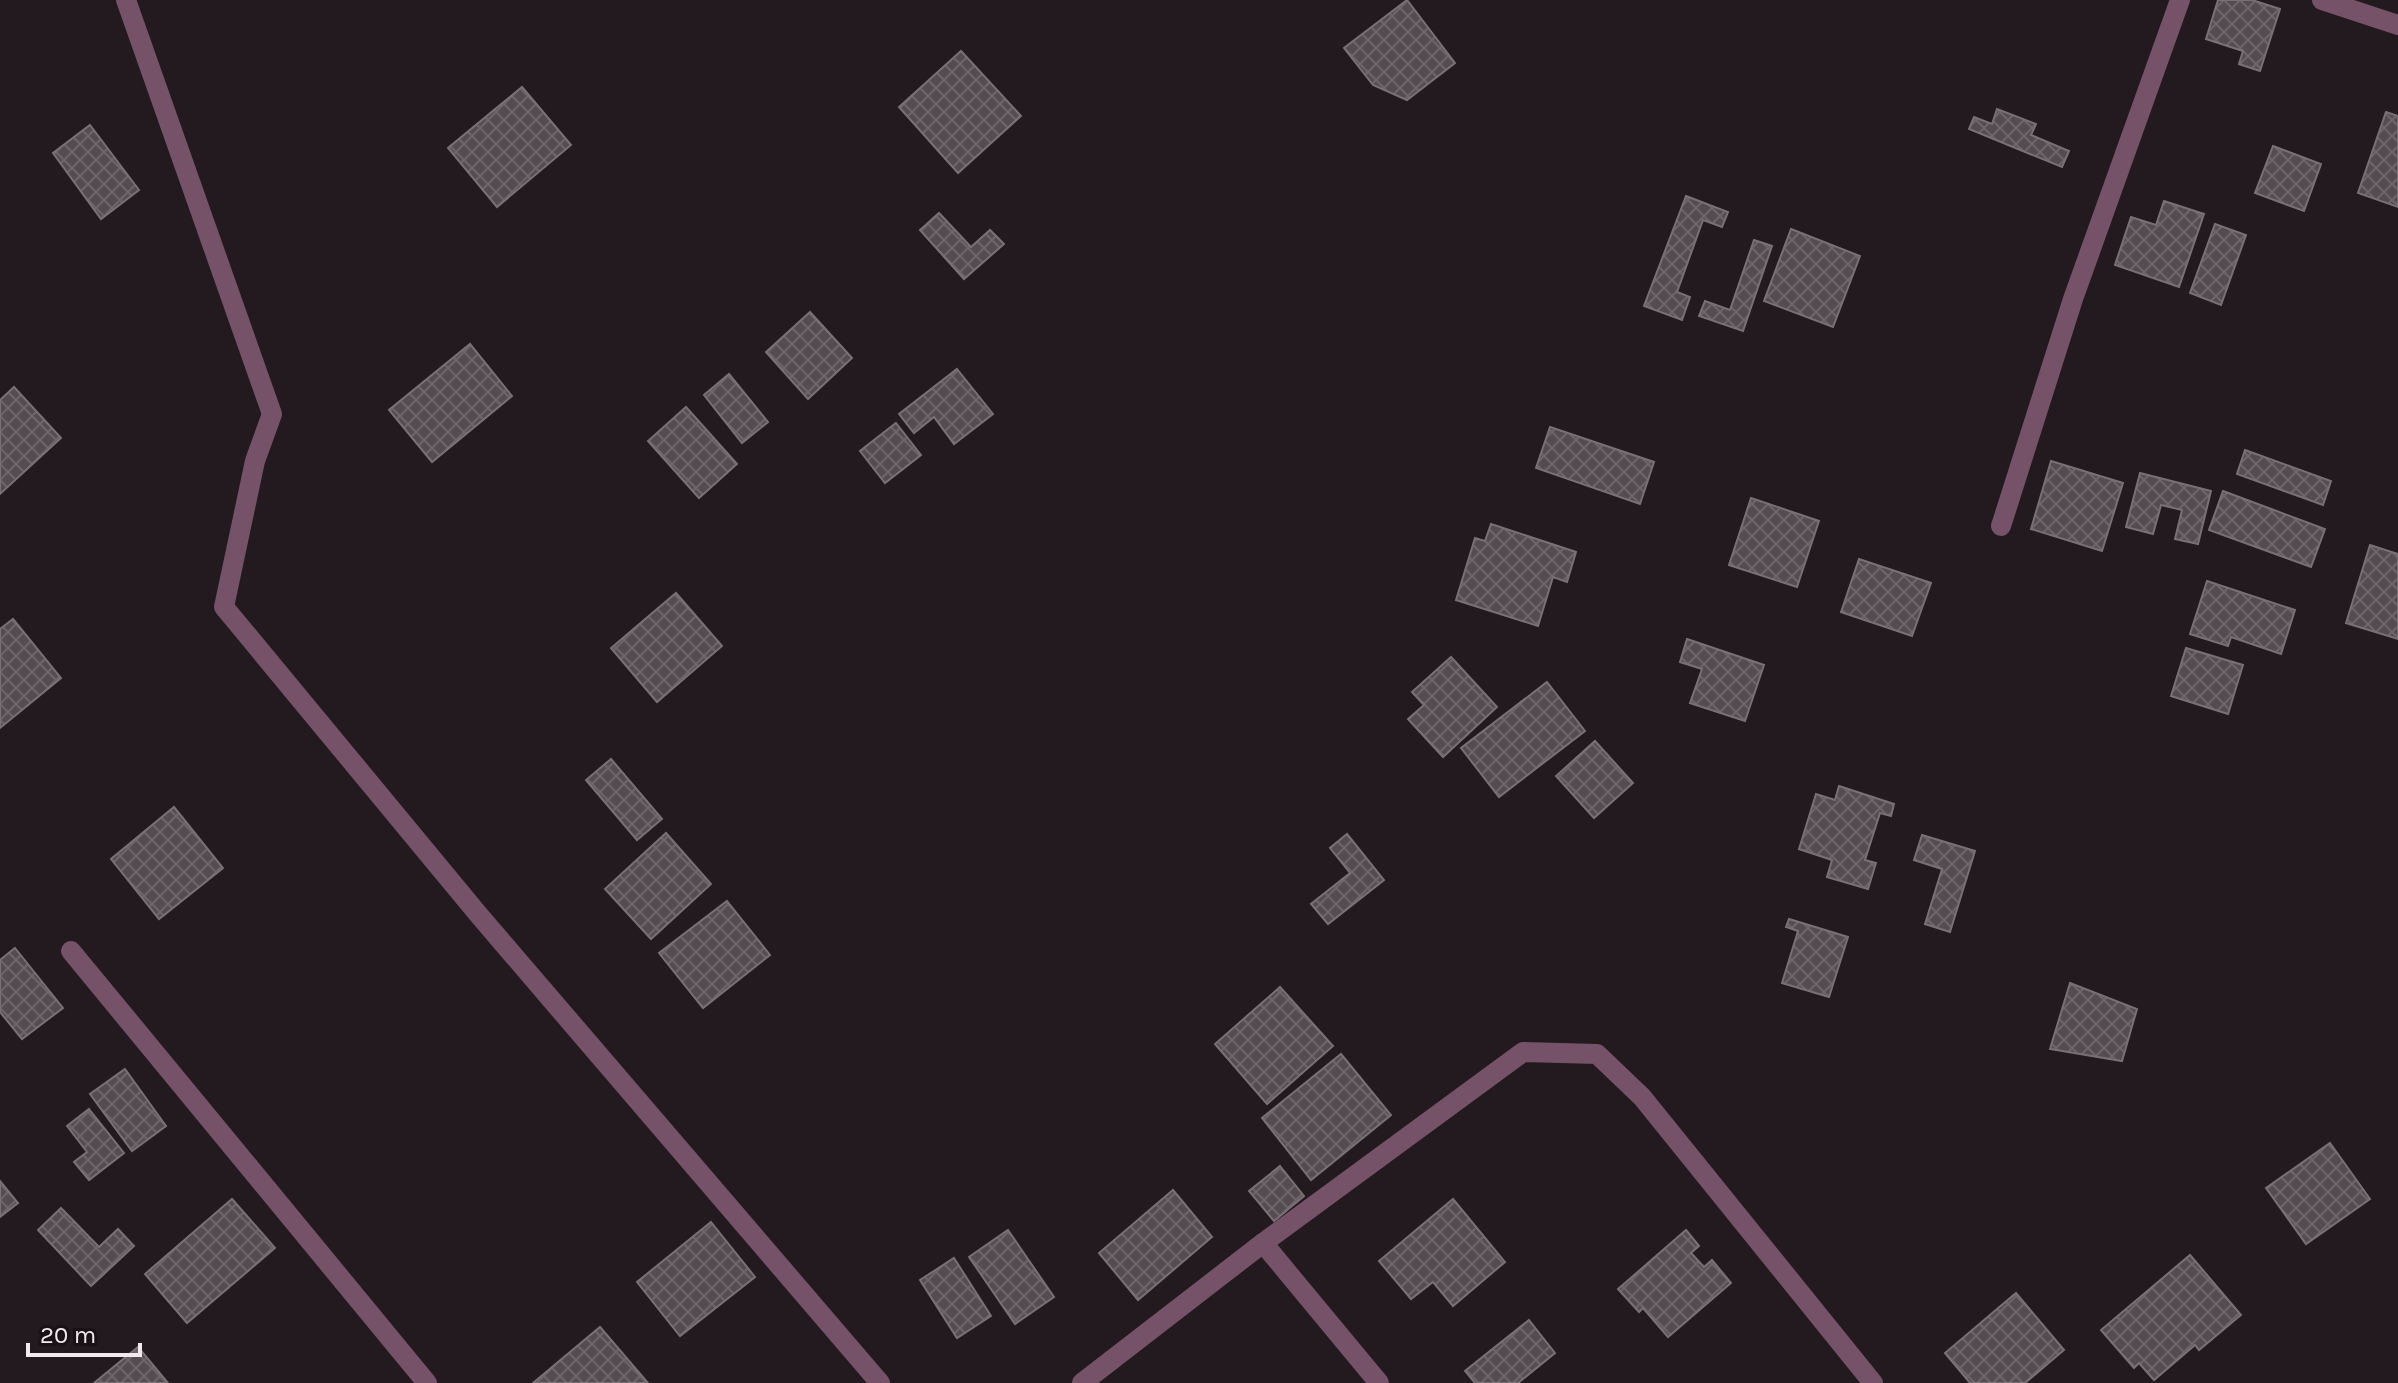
<svg xmlns="http://www.w3.org/2000/svg" width="2398" height="1383" font-family="Karla,sans-serif">
	<style>
		.building { fill: url(#building-cross-hatch); stroke: #7a6f75; stroke-width: 2 }
		.lines { fill: none; stroke-linecap: round; stroke-linejoin: round }
		.street { stroke: #765269; stroke-width: 20 }
	</style>
	<defs>
		<pattern id="building-cross-hatch" width="8" height="8" patternUnits="userSpaceOnUse" patternTransform="scale(2)"><rect width="8" height="8" fill="#554b51"/><path d="M0 0l8 8M0 8l8-8" fill="none" stroke="#6e656a"/></pattern>
	</defs>
	<rect width="100%" height="100%" fill="#221a1f"/>
	<g class="building">
		<polygon points="1407,0 1455,63 1407,100 1373,85 1344,48"/>
		<polygon points="2218,0 2252,0 2280,9 2260,71 2239,64 2243,51 2206,39"/>
		<polygon points="961,51 1021,116 958,173 899,107"/>
		<polygon points="522,87 571,145 497,207 448,148"/>
		<polygon points="1997,109 2036,124 2031,135 2069,151 2062,167 1969,129 1974,117 1992,124"/>
		<polygon points="2386,112 2398,116 2398,207 2358,193"/>
		<polygon points="90,125 139,190 101,219 53,153"/>
		<polygon points="2273,146 2321,164 2304,211 2255,193"/>
		<polygon points="1686,196 1728,212 1722,227 1703,220 1677,292 1690,297 1682,320 1644,306"/>
		<polygon points="2164,201 2204,214 2179,287 2115,265 2131,217 2156,225"/>
		<polygon points="939,213 971,247 990,230 1004,244 964,279 920,230"/>
		<polygon points="2215,224 2246,235 2221,305 2190,293"/>
		<polygon points="1791,229 1860,256 1833,327 1764,301"/>
		<polygon points="1754,240 1772,246 1743,331 1699,316 1705,301 1730,310"/>
		<polygon points="810,312 852,358 808,399 766,352"/>
		<polygon points="470,344 512,396 432,462 389,410"/>
		<polygon points="957,369 993,414 954,444 934,417 914,433 899,414"/>
		<polygon points="729,374 768,422 742,443 704,395"/>
		<polygon points="14,387 61,438 0,494 0,400"/>
		<polygon points="686,407 737,464 699,498 648,441"/>
		<polygon points="896,423 921,455 885,483 860,451"/>
		<polygon points="1550,427 1654,462 1640,504 1536,468"/>
		<polygon points="2245,450 2331,481 2323,505 2237,474"/>
		<polygon points="2051,461 2123,483 2102,551 2031,529"/>
		<polygon points="2140,473 2211,491 2198,544 2175,539 2182,510 2161,505 2153,534 2126,527"/>
		<polygon points="2223,491 2325,529 2311,567 2209,530"/>
		<polygon points="1751,498 1819,521 1797,587 1729,565"/>
		<polygon points="1491,524 1576,552 1567,582 1553,577 1538,626 1456,600 1475,538 1485,541"/>
		<polygon points="2370,545 2398,554 2398,639 2346,623"/>
		<polygon points="1859,559 1931,583 1912,636 1841,612"/>
		<polygon points="2207,581 2295,610 2281,654 2231,637 2228,646 2190,634"/>
		<polygon points="676,593 722,646 657,702 611,648"/>
		<polygon points="13,619 61,678 0,728 0,629"/>
		<polygon points="1687,639 1764,665 1745,721 1690,703 1702,669 1680,662"/>
		<polygon points="2186,648 2243,665 2228,714 2171,696"/>
		<polygon points="1451,657 1497,707 1443,757 1408,719 1424,705 1412,692"/>
		<polygon points="1547,682 1585,731 1499,797 1461,748"/>
		<polygon points="1595,741 1633,783 1594,818 1556,776"/>
		<polygon points="611,759 662,819 637,840 586,780"/>
		<polygon points="1839,786 1894,804 1891,816 1880,813 1865,860 1876,863 1868,889 1827,877 1832,860 1799,849 1816,794 1835,800"/>
		<polygon points="174,807 223,868 159,919 111,859"/>
		<polygon points="666,833 711,884 651,939 605,889"/>
		<polygon points="1347,834 1384,880 1328,924 1311,904 1350,873 1330,848"/>
		<polygon points="1922,835 1975,851 1950,932 1925,924 1942,869 1914,860"/>
		<polygon points="727,901 770,955 703,1008 659,953"/>
		<polygon points="1789,919 1848,937 1829,997 1782,983 1798,931 1786,927"/>
		<polygon points="15,948 63,1008 22,1039 0,1012 0,960"/>
		<polygon points="2070,983 2137,1009 2122,1061 2050,1049"/>
		<polygon points="1280,987 1333,1046 1267,1104 1215,1044"/>
		<polygon points="1341,1054 1391,1115 1311,1180 1262,1118"/>
		<polygon points="125,1069 166,1126 132,1151 90,1094"/>
		<polygon points="89,1109 124,1153 89,1180 74,1162 87,1152 67,1126"/>
		<polygon points="2330,1143 2370,1199 2306,1244 2266,1188"/>
		<polygon points="1280,1166 1304,1196 1274,1221 1249,1191"/>
		<polygon points="0,1181 18,1203 0,1217"/>
		<polygon points="1173,1190 1212,1237 1138,1300 1099,1253"/>
		<polygon points="232,1199 275,1248 187,1323 145,1274"/>
		<polygon points="1453,1199 1505,1262 1453,1306 1433,1282 1411,1299 1379,1261"/>
		<polygon points="61,1208 99,1247 118,1229 134,1246 91,1286 38,1230"/>
		<polygon points="711,1222 755,1277 680,1336 637,1282"/>
		<polygon points="1008,1230 1054,1297 1015,1324 969,1257"/>
		<polygon points="1686,1230 1699,1246 1691,1253 1704,1267 1712,1260 1731,1283 1668,1337 1643,1308 1639,1312 1618,1289"/>
		<polygon points="2190,1255 2241,1315 2199,1350 2195,1345 2154,1380 2139,1363 2134,1368 2101,1330"/>
		<polygon points="954,1258 991,1316 957,1338 920,1280"/>
		<polygon points="2016,1293 2064,1350 2025,1383 1970,1383 1945,1353"/>
		<polygon points="1529,1320 1555,1353 1518,1383 1475,1383 1465,1371"/>
		<polygon points="600,1327 648,1383 533,1383"/>
		<polygon points="138,1347 168,1383 94,1383"/>
	</g>
	<g class="lines">
		<g class="street">
			<polyline points="126,0 272,414 255,461 224,607 478,914 880,1383"/>
			<polyline points="2322,0 2398,25"/>
			<polyline points="2001,526 2073,299 2180,0"/>
			<polyline points="71,951 427,1383"/>
			<polyline points="1263,1243 1379,1383"/>
			<polyline points="1082,1383 1263,1243 1523,1052 1597,1054 1642,1097 1873,1383"/>
		</g>
	</g>
	<path d="M28 1343v12h112v-12" fill="none" stroke="#f0eaee" stroke-width="4"/>
	<text x="40" y="1343" font-size="24" fill="#f0eaee" stroke="#191116" stroke-width="6" paint-order="stroke">20 m</text>
</svg>
